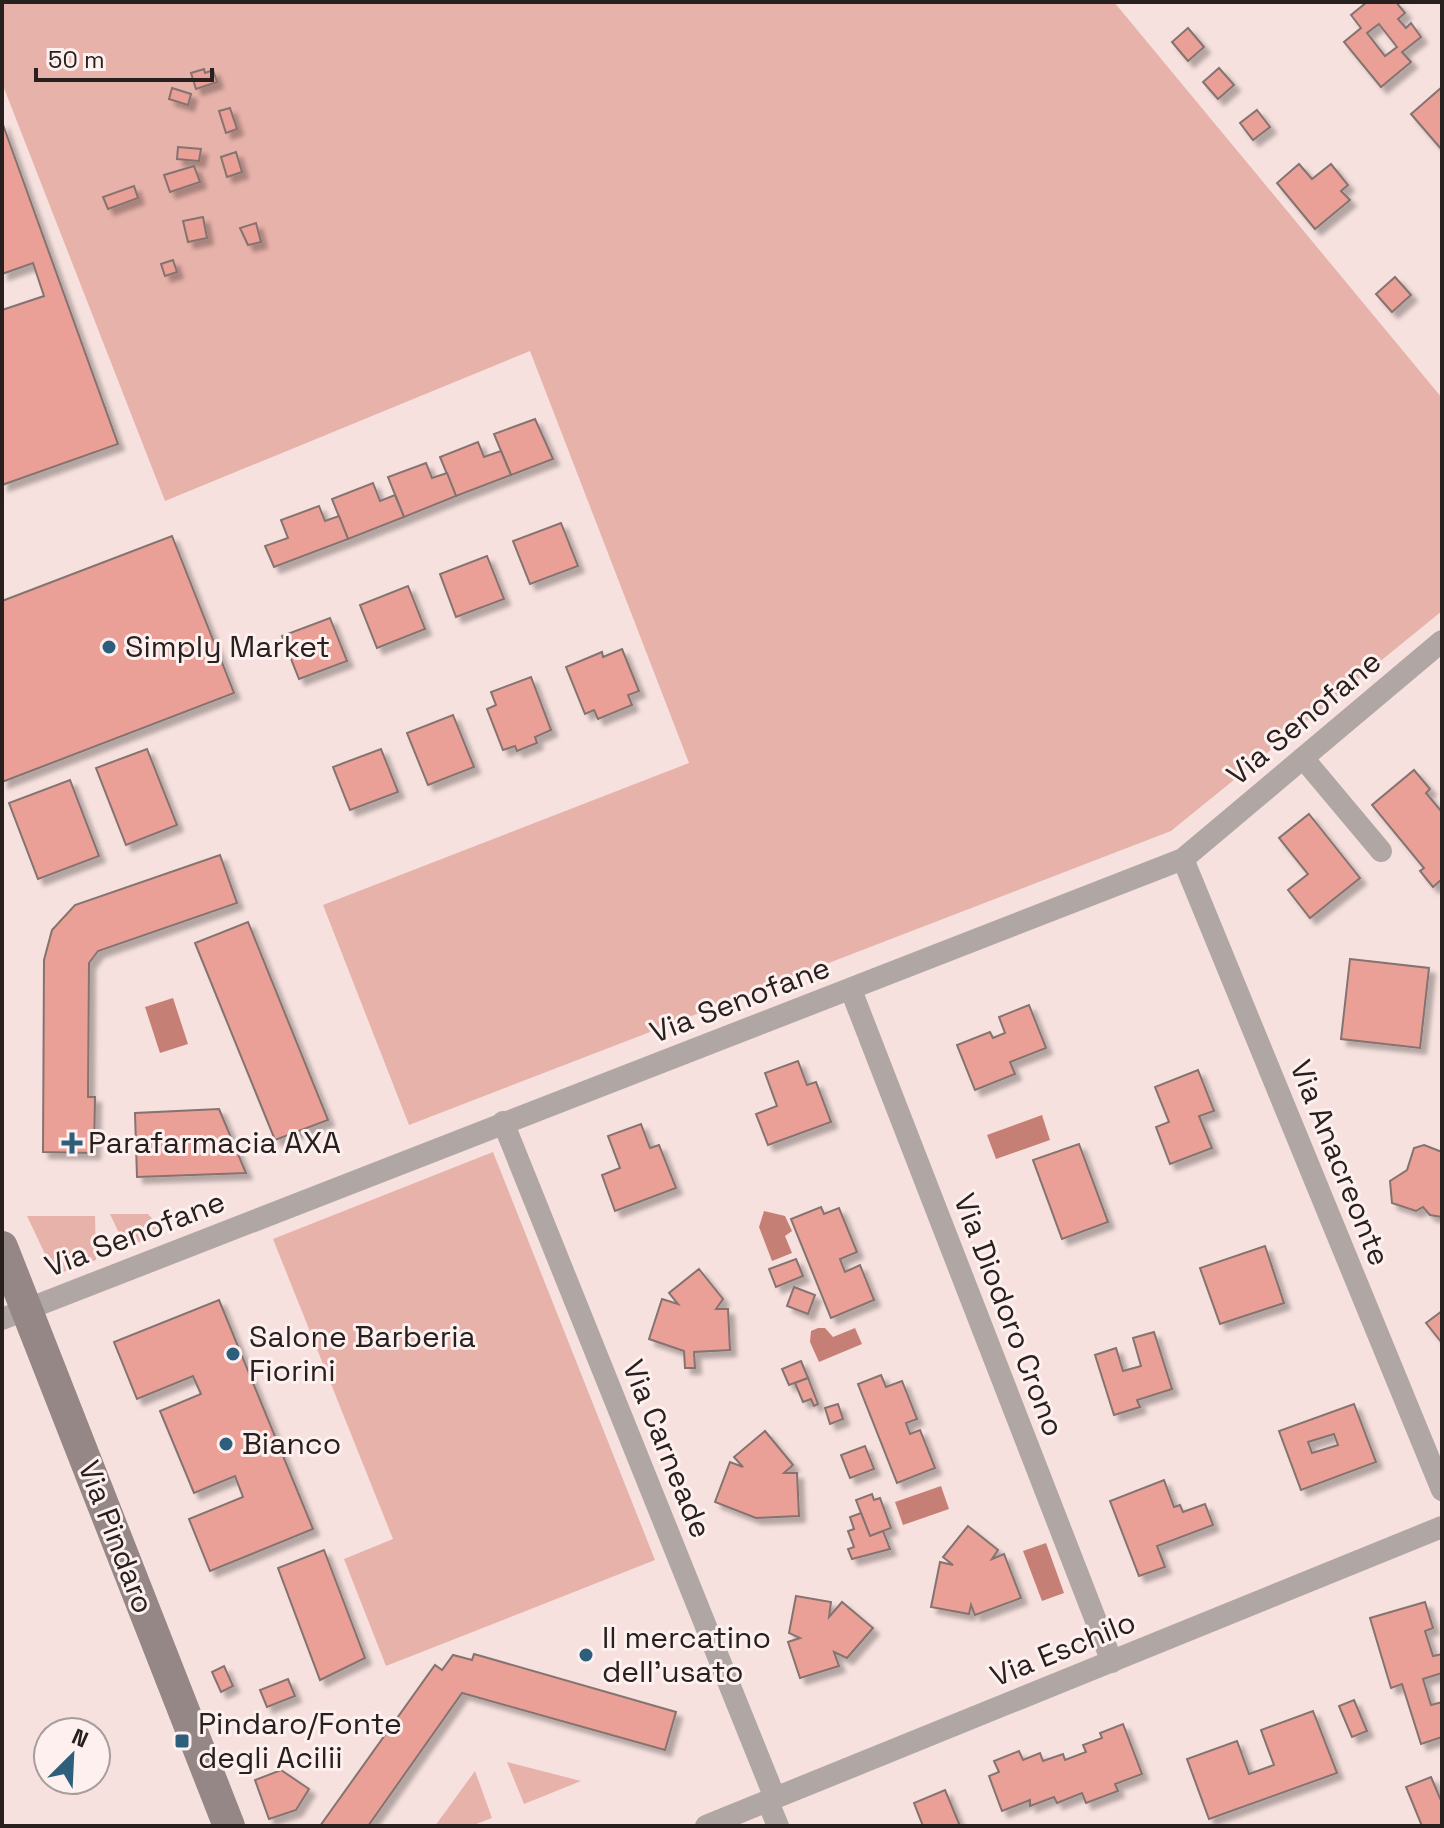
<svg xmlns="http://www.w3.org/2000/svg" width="1444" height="1828" font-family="'Space Grotesk',sans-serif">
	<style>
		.green { fill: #e7b2aa }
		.water { fill: #c67f75 }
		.building { fill: #eaa096; stroke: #857370; stroke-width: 2; fill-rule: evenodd; filter: url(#shadow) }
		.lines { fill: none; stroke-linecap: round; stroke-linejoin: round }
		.street { stroke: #b0a7a5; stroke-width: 22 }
		.secondary { stroke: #948785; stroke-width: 32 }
		.poi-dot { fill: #2d5e7c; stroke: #fdf0ee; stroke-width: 3 }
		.labels { text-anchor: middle; stroke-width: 6; stroke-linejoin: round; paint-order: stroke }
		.poi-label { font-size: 30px; fill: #27201f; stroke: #fdf0ee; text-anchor: start }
		.street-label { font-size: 30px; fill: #27201f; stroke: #fdf0ee }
	</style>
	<defs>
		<filter id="shadow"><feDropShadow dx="6" dy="6" stdDeviation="2" flood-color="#0004"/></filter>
	</defs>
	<rect width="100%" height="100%" fill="#f6e1de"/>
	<g class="green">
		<polygon points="2,2 1114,2 1442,398 1442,611 1171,831 409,1125 323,905 689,763 530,351 165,501 2,83"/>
		<polygon points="493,1152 655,1560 386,1666 344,1559 393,1539 273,1239"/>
		<polygon points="110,1214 148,1214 160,1227 142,1234 146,1239 126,1248"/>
		<polygon points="27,1216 95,1216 96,1260 55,1275"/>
		<polygon points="507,1762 581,1781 524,1804"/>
		<polygon points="475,1771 492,1818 471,1826 435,1826"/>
	</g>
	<g class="water">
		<polygon points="173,998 188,1044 160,1053 145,1007"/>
		<polygon points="1042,1115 1050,1140 996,1159 987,1135"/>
		<polygon points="764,1211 785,1216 792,1231 785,1236 792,1253 772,1261 759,1227"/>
		<polygon points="818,1328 825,1328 833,1337 855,1328 862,1344 819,1362 810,1342 811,1331"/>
		<polygon points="941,1486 949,1509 903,1525 895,1502"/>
		<polygon points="1046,1543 1064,1593 1042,1601 1023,1551"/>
	</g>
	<g class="building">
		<path d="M 1367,2 L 1396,2 L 1405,13 L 1398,19 L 1406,28 L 1411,23 L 1421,37 L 1402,52 L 1411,62 L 1381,87 L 1344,42 L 1361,28 L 1351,15 ZM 1379,24 L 1397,47 L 1385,56 L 1367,33 Z"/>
		<polygon points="1188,28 1204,47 1188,61 1172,42"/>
		<polygon points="1219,68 1234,85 1218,99 1203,82"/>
		<polygon points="204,69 205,73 213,70 217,82 196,89 191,73"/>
		<polygon points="1442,87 1442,150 1411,114"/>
		<polygon points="172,88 191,94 188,105 169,99"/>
		<polygon points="230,108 237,129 226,133 219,111"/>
		<polygon points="1257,110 1270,127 1253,140 1240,123"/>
		<polygon points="2,122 118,444 2,485 2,310 44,296 33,263 2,274"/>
		<polygon points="178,147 201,149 199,161 177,159"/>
		<polygon points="236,152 242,172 227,177 221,157"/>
		<polygon points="1299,164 1312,179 1331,164 1348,185 1341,191 1350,200 1315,229 1277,183"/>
		<polygon points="194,166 200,182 170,192 164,175"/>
		<polygon points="134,186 138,198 108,209 103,197"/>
		<polygon points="203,217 207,238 188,242 183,221"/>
		<polygon points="256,223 261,242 248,245 240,228"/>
		<polygon points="173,260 177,272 165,276 161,264"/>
		<polygon points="1395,277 1411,295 1392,312 1376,294"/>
		<polygon points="535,419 553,459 511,475 494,434"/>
		<polygon points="478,442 484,457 501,451 511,475 456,496 440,457"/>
		<polygon points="426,463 432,478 447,473 456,496 404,517 388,477"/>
		<polygon points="373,483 380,501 395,495 404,517 348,539 332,499"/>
		<polygon points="319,506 325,521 339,516 348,539 274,567 265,546 288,538 281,520"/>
		<polygon points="561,523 578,566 530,584 513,541"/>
		<polygon points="172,536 234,693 2,782 2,601"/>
		<polygon points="487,556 504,599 456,617 440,574"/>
		<polygon points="408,586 425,629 377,648 360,605"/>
		<polygon points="330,618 347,661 299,679 282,636"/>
		<polygon points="622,649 639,691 628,695 632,705 598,719 594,710 585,714 566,667 602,652 603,657"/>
		<polygon points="531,677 551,730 535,737 537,743 517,751 515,746 503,750 487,709 496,705 491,692"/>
		<polygon points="453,715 474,767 428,785 407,733"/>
		<polygon points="147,749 177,825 126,845 96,768"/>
		<polygon points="381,749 398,792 350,810 333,767"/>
		<polygon points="1414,770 1430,789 1426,793 1442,812 1442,879 1433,887 1420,871 1424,868 1372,805"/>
		<polygon points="70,780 99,856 38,879 9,803"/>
		<polygon points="1309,814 1360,878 1310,918 1288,890 1308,874 1279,838"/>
		<polygon points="220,855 237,903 98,951 89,963 88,1097 95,1097 94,1153 43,1152 44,960 52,930 75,905"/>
		<polygon points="248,922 328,1120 275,1140 195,943"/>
		<polygon points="1350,959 1429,968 1420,1048 1341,1039"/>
		<polygon points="1029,1005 1046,1048 1010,1062 1015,1074 975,1090 957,1045 990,1032 993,1038 1005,1033 999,1017"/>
		<polygon points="798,1061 807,1085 816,1082 831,1122 768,1145 756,1114 777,1106 765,1073"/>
		<polygon points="1198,1070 1214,1111 1199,1116 1212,1148 1170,1164 1156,1127 1169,1122 1155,1087"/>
		<polygon points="219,1109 246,1173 137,1177 135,1113"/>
		<polygon points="641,1124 650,1148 659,1145 676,1188 615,1211 602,1175 620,1168 608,1136"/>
		<polygon points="1079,1144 1108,1222 1062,1239 1033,1160"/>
		<polygon points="1424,1145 1442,1152 1442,1217 1430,1215 1423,1207 1416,1211 1392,1203 1390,1181 1407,1170 1414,1148"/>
		<polygon points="821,1207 824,1214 839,1208 857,1252 840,1259 845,1272 860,1265 874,1300 831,1318 791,1219"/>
		<polygon points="1265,1246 1284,1303 1220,1324 1200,1268"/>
		<polygon points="796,1259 803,1276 776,1287 769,1269"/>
		<polygon points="699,1269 723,1299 716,1309 728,1309 730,1350 694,1352 695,1368 685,1368 684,1351 649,1339 662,1299 678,1304 669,1293"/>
		<polygon points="794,1287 815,1295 808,1314 787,1306"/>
		<polygon points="219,1300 313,1529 210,1571 189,1519 243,1497 235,1476 194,1493 160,1411 201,1394 193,1376 137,1399 114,1342"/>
		<polygon points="1442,1311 1442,1343 1426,1323"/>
		<polygon points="1154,1332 1172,1389 1137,1400 1140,1407 1114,1415 1095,1355 1116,1348 1123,1371 1141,1366 1133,1338"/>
		<polygon points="801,1361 808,1378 789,1385 782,1369"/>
		<polygon points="881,1375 886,1387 902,1381 917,1419 906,1423 910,1434 920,1430 935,1468 897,1483 858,1384"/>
		<polygon points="808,1378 818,1404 814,1406 811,1399 803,1402 795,1383"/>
		<polygon points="838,1404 843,1419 830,1424 825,1408"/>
		<path d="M 1354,1404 L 1376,1462 L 1301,1490 L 1279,1431 ZM 1334,1434 L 1338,1445 L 1312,1453 L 1308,1442 Z"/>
		<polygon points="765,1431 793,1465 784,1473 797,1473 799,1516 756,1518 715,1502 730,1462 743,1467 734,1457"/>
		<polygon points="865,1446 874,1469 850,1478 841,1455"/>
		<polygon points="1164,1480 1174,1507 1180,1505 1183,1512 1205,1504 1213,1525 1157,1546 1165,1567 1139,1576 1110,1501"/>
		<polygon points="872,1494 874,1500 880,1498 891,1528 870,1536 856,1500"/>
		<polygon points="861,1513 870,1536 883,1531 890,1549 852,1559 848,1549 854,1547 848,1531 854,1529 850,1517"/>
		<polygon points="968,1526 998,1550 992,1559 1004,1554 1021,1598 975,1615 971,1605 969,1614 931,1607 940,1562 953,1565 943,1557"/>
		<polygon points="324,1550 365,1658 320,1680 278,1568"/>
		<polygon points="796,1596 831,1602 829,1617 842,1602 873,1628 847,1658 834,1652 839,1666 800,1678 788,1642 800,1638 789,1633"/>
		<polygon points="1425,1602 1433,1628 1425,1631 1433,1656 1442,1654 1442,1673 1423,1679 1431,1705 1442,1702 1442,1737 1421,1744 1402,1684 1391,1688 1370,1618"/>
		<polygon points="474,1654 676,1712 665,1750 462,1693 368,1826 320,1826 435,1665 442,1670 453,1655 472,1660"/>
		<polygon points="224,1666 233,1686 221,1692 212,1672"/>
		<polygon points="288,1679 295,1696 267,1707 260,1690"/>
		<polygon points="1354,1700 1367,1731 1352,1737 1339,1706"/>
		<polygon points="1313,1711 1337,1773 1209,1819 1187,1759 1237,1741 1249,1774 1274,1765 1261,1730"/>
		<polygon points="1123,1724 1142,1774 1115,1784 1118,1791 1086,1803 1082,1793 1057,1803 1054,1797 1030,1806 1030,1800 1002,1811 989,1776 999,1772 994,1761 1019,1751 1023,1760 1040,1753 1043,1761 1063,1754 1065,1760 1086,1752 1083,1745 1102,1738 1100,1733"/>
		<polygon points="281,1770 309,1789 296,1810 269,1819 255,1780"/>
		<polygon points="1431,1777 1442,1803 1442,1826 1422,1826 1406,1787"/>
		<polygon points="945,1790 960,1826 923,1826 914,1803"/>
	</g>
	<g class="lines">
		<g class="street">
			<polyline points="1303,758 1381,851"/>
			<polyline points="1183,859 1442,1490"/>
			<polyline points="851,990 1112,1662"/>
			<polyline points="503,1122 775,1798"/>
			<polyline points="2,1319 1183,859 1442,641"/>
			<polyline points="768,1802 778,1826"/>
			<polyline points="706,1826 1442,1527"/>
		</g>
		<polyline class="secondary" points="2,1247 229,1826"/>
	</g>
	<g class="poi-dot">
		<circle cx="109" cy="647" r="8"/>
		<path d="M68 1131h8v8h8v8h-8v8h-8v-8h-8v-8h8z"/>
		<circle cx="233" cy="1354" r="8"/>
		<circle cx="226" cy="1444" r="8"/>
		<circle cx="586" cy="1655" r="8"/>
		<rect x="174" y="1733" width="16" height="16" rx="4"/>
	</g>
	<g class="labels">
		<g class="poi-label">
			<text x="125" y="657">Simply Market</text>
			<text x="88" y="1153">Parafarmacia AXA</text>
			<text x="249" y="1347">Salone Barberia<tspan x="249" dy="34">Fiorini</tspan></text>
			<text x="242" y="1454">Bianco</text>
			<text x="602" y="1648">Il mercatino<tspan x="602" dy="34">dell'usato</tspan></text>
			<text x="198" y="1734">Pindaro/Fonte<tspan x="198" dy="34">degli Acilii</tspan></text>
		</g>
		<g class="street-label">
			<text transform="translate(1304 718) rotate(-40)" y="10">Via Senofane</text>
			<text transform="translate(740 1000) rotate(-21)" y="10">Via Senofane</text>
			<text transform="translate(1340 1163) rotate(68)" y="10">Via Anacreonte</text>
			<text transform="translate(135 1234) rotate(-21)" y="10">Via Senofane</text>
			<text transform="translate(1009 1315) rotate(69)" y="10">Via Diodoro Crono</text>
			<text transform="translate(667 1449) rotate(68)" y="10">Via Carneade</text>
			<text transform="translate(116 1537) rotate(69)" y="10">Via Pindaro</text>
			<text transform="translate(1063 1649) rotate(-22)" y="10">Via Eschilo</text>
		</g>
	</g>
	<rect width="1444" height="1828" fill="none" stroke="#27201f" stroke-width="8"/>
	<g transform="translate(72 1756) rotate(24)"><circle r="38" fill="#fdf0ee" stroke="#a79d9b" stroke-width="2"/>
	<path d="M0-6L14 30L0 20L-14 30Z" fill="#2d5e7c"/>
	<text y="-12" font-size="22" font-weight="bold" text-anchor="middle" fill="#27201f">N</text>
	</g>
	<path d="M36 68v12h176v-12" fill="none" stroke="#27201f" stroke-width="4"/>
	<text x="48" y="68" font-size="24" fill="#27201f" stroke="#fdf0ee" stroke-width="6" paint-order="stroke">50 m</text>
</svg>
